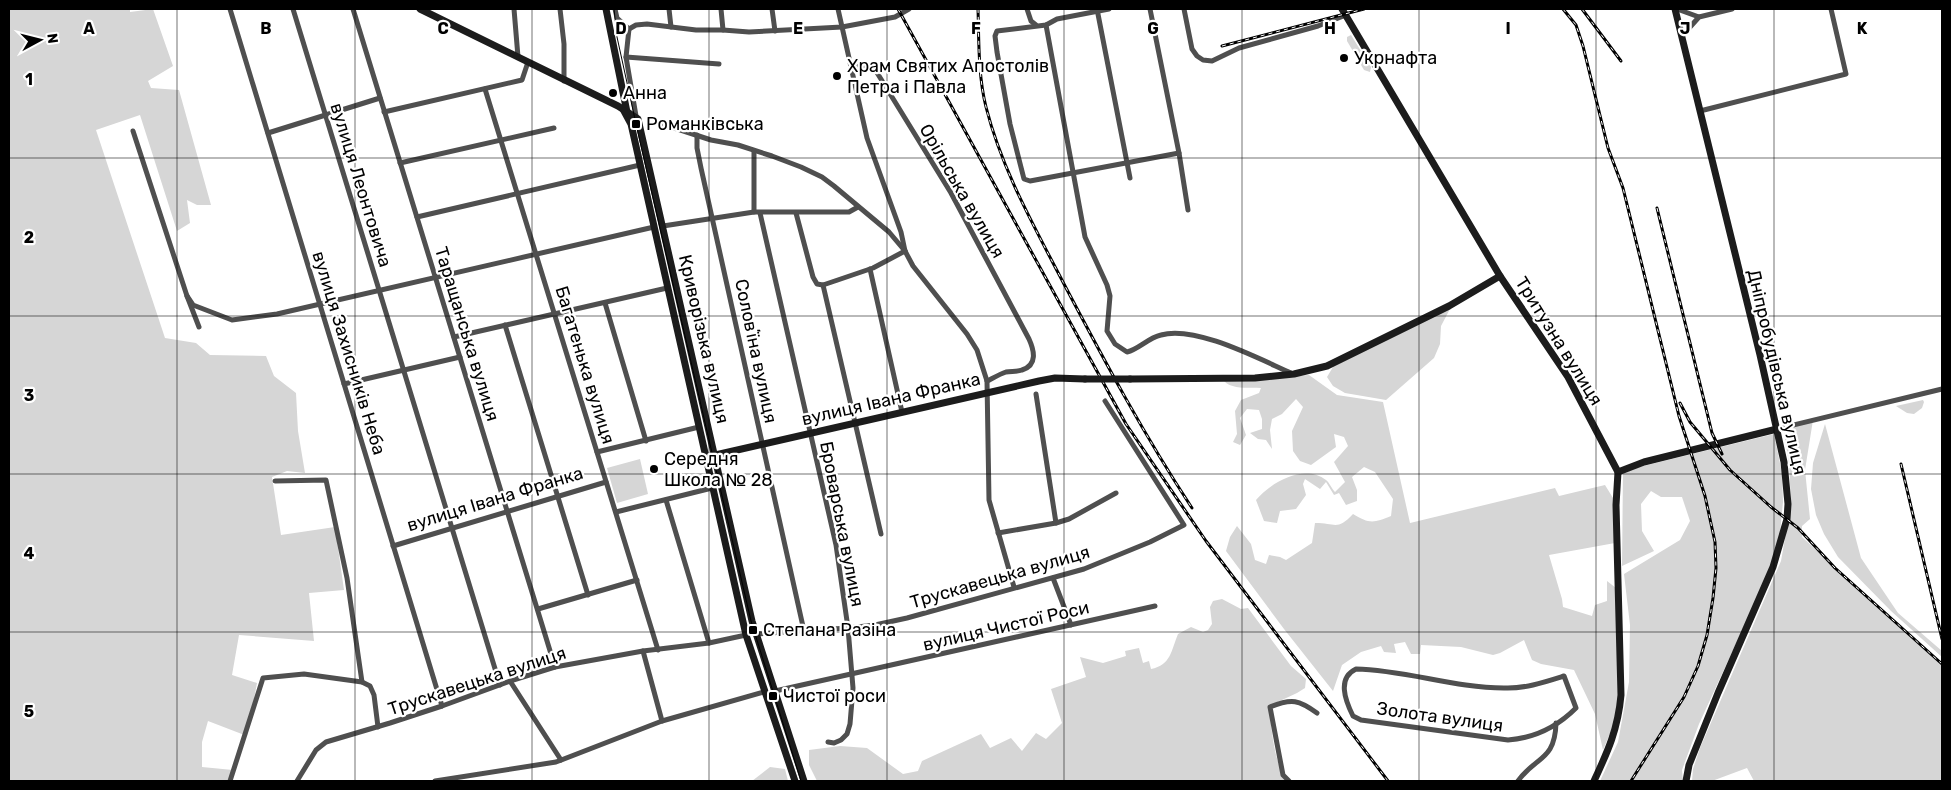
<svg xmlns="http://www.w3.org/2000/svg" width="1951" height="790" font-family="Rubik,sans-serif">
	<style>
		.green { fill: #d6d6d6 }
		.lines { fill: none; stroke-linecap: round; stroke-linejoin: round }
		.street { stroke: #4f4f4f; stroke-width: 5 }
		.secondary { stroke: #1c1c1c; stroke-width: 7 }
		.tram { stroke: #000; stroke-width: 1 }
		.rail-casing { stroke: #000; stroke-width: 3 }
		.rail { stroke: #fff; stroke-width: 1; stroke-dasharray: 4; stroke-linecap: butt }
		.secondary-bridge { stroke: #1c1c1c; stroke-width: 7 }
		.grid { fill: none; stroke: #000; stroke-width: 1; stroke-opacity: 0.55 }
		.poi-dot { fill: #000; stroke: #fff; stroke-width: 2 }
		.labels { text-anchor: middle; stroke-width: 4.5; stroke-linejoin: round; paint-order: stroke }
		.poi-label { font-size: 18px; fill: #000; stroke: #fff; text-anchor: start }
		.street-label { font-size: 18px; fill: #000; stroke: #fff }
		.grid-label { font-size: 16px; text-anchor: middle; font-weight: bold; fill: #000; stroke: #fff; stroke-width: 4.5; stroke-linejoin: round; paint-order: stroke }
	</style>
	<rect width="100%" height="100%" fill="#fff"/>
	<g class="green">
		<polygon points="9,9 130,9 130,12 153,9 173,66 148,81 151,88 179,90 211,205 197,205 187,200 190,223 177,231 140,115 96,130 165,338 196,343 210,355 266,356 274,376 296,393 298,431 305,473 287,471 272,477 281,535 335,527 344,590 309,593 314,641 239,635 232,675 257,683 247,736 208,721 202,742 202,767 233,770 230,781 9,781"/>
		<polygon points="1351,35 1371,67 1370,72 1364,70 1347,41 1347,37"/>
		<polygon points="1451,307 1441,326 1440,344 1434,358 1386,400 1345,393 1333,386 1327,377 1333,367"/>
		<path d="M 1309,375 L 1337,395 L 1383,402 L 1410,523 L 1555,488 L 1559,496 L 1605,485 L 1613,498 L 1615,543 L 1549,555 L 1562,599 L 1563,607 L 1592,616 L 1595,605 L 1607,601 L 1607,581 L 1616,588 L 1618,695 L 1616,719 L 1603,750 L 1595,714 L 1574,670 L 1541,664 L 1532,660 L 1524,640 L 1500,653 L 1493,655 L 1461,647 L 1421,645 L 1420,654 L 1411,654 L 1405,642 L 1394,644 L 1396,653 L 1384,652 L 1381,646 L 1361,652 L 1342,665 L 1333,691 L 1284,629 L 1226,551 L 1230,537 L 1237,526 L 1251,544 L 1255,560 L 1266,564 L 1269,555 L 1280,557 L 1286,560 L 1312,543 L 1315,523 C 1336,523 1337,531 1353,514 C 1369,524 1374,523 1391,516 L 1393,499 L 1375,472 L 1364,467 L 1352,477 L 1357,490 L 1357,501 L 1346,505 L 1339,493 L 1334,495 L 1326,482 L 1320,489 L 1305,479 L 1303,484 L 1306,495 L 1296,509 L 1280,511 L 1277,523 L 1264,521 L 1256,500 C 1270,483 1304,463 1326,480 C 1329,482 1332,489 1335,492 L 1345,482 L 1334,462 L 1348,446 L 1344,437 L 1334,434 L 1336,447 L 1311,465 L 1300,461 L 1293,451 L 1292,431 L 1303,407 L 1296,399 L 1282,414 L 1272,419 L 1270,430 L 1272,449 L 1266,440 L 1258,439 L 1250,433 L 1262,429 L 1262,419 L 1259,410 L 1247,409 L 1240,418 L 1246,435 L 1240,445 L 1233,442 L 1237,434 L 1235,411 L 1241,400 L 1259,393 L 1261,388 C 1250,387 1232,390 1224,381 Z"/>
		<polygon points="1923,400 1924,402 1922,408 1914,414 1907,413 1896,406"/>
		<polygon points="1813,420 1805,470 1810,519 1802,526 1802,537 1942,664 1942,781 1754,781 1747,768 1712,781 1692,781 1693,769 1700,748 1781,561 1791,504 1789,463 1783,427"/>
		<polygon points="1825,424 1861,558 1898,613 1942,651 1942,657 1891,611 1838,557 1824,534 1816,515 1811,489 1813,463"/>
		<polygon points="1774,434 1782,473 1783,502 1779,544 1762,587 1699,724 1682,770 1683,781 1600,781 1618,742 1629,682 1630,625 1624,574 1680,540 1690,521 1682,497 1661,497 1651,491 1641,504 1642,531 1654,551 1622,566 1623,471"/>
		<polygon points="640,459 648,494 617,503 607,468"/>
		<path d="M 1222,599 L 1241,609 L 1248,608 L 1291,666 L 1306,679 L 1305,688 L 1297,693 L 1269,706 C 1272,730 1273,760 1287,781 L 817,781 L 809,765 L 809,750 L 840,746 L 867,748 L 903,774 L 918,771 L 922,761 L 981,734 L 990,748 L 1011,738 L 1022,751 L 1036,733 L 1046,739 L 1062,723 L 1051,689 L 1086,677 L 1080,657 L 1103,663 L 1126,656 L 1125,651 L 1139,648 L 1143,663 L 1149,661 L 1151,669 C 1171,665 1171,651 1178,634 L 1191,627 L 1203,632 L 1208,630 L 1212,624 L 1210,607 L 1213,601 Z"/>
		<polygon points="770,767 785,769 788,781 752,781"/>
	</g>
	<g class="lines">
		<g class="street">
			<polyline points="230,9 442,706"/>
			<polyline points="293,9 500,685"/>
			<polyline points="353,9 555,667"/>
			<polyline points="514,9 518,57"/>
			<polyline points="560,9 564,44 564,81"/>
			<polyline points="615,9 617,18 629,29"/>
			<polyline points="669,9 671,27"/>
			<polyline points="721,9 723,30"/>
			<polyline points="772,9 775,31"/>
			<polyline points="838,9 867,138 901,232 905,251"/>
			<polyline points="1027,9 1031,21 1036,25"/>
			<polyline points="1097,9 1130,178"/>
			<polyline points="1109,9 1057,19 1046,25 997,31 995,36 997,52 1010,124 1024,179 1030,181 1179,153"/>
			<polyline points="1150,9 1179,153 1188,210"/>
			<polyline points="1184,9 1192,49 1197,56 1203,60 1212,61 1239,48 1318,26 1346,15"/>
			<polyline points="1677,9 1699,17"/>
			<path d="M 1046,25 L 1085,237 L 1107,285 L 1110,296 L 1107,331 L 1115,344 L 1127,352 C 1139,349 1148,338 1161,335 C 1195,325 1259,359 1291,373"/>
			<polyline points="629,29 636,25 647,24 696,30 723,30 749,32 842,27 895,17 909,9"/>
			<polyline points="629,29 626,57 636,116"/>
			<polyline points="1682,36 1699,17 1732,9"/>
			<polyline points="626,57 719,64"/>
			<path d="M 851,67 L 868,65 L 876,71 L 951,193 L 1029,339 C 1034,350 1038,365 1022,370 C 1017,372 1011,371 1006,372 C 1000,374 993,378 987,381"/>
			<polyline points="485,89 658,650"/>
			<polyline points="1700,111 1846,74 1831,9"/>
			<polyline points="384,112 522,80 528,62"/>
			<polyline points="656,122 711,140 738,145 772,156 801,167 822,177 834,186 889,232 905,251 913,266 967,334 977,350 987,381 989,500 1014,587"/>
			<polyline points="133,131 187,296 199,327"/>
			<polyline points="268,133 380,98"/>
			<polyline points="697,135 697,148 701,168 804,631"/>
			<polyline points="754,151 754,212"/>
			<polyline points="400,163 554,128"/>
			<polyline points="760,213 836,545 848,628 853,688 850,724 847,734 841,740 834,743 828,742"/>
			<polyline points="796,213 813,277 817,284 823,285 881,534"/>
			<polyline points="417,217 640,165"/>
			<polyline points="663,226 754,212 849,212 858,207"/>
			<polyline points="870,269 902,412"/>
			<polyline points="823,285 873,268 905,251"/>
			<polyline points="187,296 193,305 232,320 277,314 654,227"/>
			<polyline points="605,303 646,441"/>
			<polyline points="505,325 588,595"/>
			<polyline points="454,337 667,288"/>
			<polyline points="344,384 460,357"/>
			<polyline points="1036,394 1056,523"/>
			<polyline points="1777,429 1942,389"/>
			<polyline points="597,452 699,427"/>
			<polyline points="275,481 326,480 347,578 362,682"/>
			<polyline points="666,500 709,643"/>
			<polyline points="616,512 712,488"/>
			<polyline points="998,533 1056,523 1069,519 1116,493"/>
			<polyline points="393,546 606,482"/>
			<polyline points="1053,578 1071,625"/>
			<polyline points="538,609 637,580"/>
			<polyline points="756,634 848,628 875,625 907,618 1084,569 1150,542 1184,525 1105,401"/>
			<polyline points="643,651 662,721"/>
			<path d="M 1356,669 C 1406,670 1454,688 1504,688 C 1524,689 1545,682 1564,676 L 1576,708 C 1557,727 1535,738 1508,740 L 1361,720 L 1353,716 C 1345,700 1337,678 1356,669 Z"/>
			<polyline points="510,681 561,760"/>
			<polyline points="775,691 1155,606"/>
			<polyline points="230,781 263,678 304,674 362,682 370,686 374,695 378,727"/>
			<polyline points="297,781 316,750 326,742 390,723 442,706 510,681 555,667 643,651 709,643 746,635"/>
			<polyline points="435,781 556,762 662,721 764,692"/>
			<path d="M 1289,781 L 1283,775 L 1270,707 C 1292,698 1299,700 1317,713"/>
			<path d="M 1518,781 C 1536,756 1555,761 1556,723"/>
		</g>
		<g class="secondary">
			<polyline points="420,9 618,106 638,119 752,621 804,781"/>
			<polyline points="606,9 627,112"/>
			<path d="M 1342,9 L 1500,276 L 1568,377 L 1618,472 L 1616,505 L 1621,695 C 1618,729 1608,751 1594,781"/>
			<polyline points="1675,9 1760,355 1784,462 1788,504 1787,519 1773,567 1718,693 1689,765 1686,781"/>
			<polyline points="624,111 631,124 746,635 795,781"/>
			<polyline points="1130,379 1255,378 1294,374 1327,366 1449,306 1500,276"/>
			<polyline points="711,456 1039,381 1055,378 1085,379"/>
			<polyline points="1618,472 1644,462 1777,429"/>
		</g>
		<polyline class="tram" points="614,9 617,37 638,133 751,621 801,781"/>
		<defs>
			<g id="rail">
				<polyline points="898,9 1126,424 1206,541 1388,781"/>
				<path d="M 978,9 C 979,41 978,75 986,107 C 1002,170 1034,226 1064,284 C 1104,360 1144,435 1192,508"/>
				<polyline points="1563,9 1576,25 1583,46 1608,148 1623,188 1679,416 1705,496 1715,542 1716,568 1713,598 1707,635 1698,666 1684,697 1631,781"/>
				<polyline points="1582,9 1621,61"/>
				<polyline points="1222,46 1364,9"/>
				<polyline points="1657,208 1712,433 1722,454"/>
				<polyline points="1680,403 1690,422 1730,470 1771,507 1798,528 1835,568 1942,664"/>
				<polyline points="1901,464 1942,639"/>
			</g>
		</defs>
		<use href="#rail" class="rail-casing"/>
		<use href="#rail" class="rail"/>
		<polyline class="secondary-bridge" points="1085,379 1130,379"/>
	</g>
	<path class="grid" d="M 177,9 L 177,781M 355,9 L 355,781M 532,9 L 532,781M 709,9 L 709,781M 887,9 L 887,781M 1064,9 L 1064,781M 1242,9 L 1242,781M 1419,9 L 1419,781M 1596,9 L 1596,781M 1774,9 L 1774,781M 9,158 L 1942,158M 9,316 L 1942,316M 9,474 L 1942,474M 9,632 L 1942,632"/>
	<g class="poi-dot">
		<circle cx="1344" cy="58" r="5"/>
		<circle cx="837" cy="76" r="5"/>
		<circle cx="613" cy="93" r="5"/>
		<rect x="631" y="119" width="10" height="10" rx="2.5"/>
		<circle cx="654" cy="469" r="5"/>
		<rect x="748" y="625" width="10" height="10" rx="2.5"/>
		<rect x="768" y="691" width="10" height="10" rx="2.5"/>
	</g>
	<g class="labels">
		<g class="poi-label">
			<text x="1354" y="64">Укрнафта</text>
			<text x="847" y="72">Храм Святих Апостолів<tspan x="847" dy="21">Петра і Павла</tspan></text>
			<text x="623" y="99">Анна</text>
			<text x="646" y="130">Романківська</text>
			<text x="664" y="465">Середня<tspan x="664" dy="21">Школа № 28</tspan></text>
			<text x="763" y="636">Степана Разіна</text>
			<text x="783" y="702">Чистої роси</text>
		</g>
		<g class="street-label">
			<text transform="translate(361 185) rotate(73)" y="6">вулиця Леонтовича</text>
			<text transform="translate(962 191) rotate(60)" y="6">Орільська вулиця</text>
			<text transform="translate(467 334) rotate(73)" y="6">Таращанська вулиця</text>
			<text transform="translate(704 339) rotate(77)" y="6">Криворізька вулиця</text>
			<text transform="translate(1559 341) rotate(58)" y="6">Тритузна вулиця</text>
			<text transform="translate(756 351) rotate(78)" y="6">Соловʼїна вулиця</text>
			<text transform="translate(349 353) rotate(73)" y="6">вулиця Захисників Неба</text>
			<text transform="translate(585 365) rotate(73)" y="6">Багатенька вулиця</text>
			<text transform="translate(1777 372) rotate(77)" y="6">Дніпробудівська вулиця</text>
			<text transform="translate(891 399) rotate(-13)" y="6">вулиця Івана Франка</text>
			<text transform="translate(495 499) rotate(-17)" y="6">вулиця Івана Франка</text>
			<text transform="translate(842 524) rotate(79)" y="6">Броварська вулиця</text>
			<text transform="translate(1000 577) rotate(-16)" y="6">Трускавецька вулиця</text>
			<text transform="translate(1006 626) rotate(-13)" y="6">вулиця Чистої Роси</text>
			<text transform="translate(477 681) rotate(-18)" y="6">Трускавецька вулиця</text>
			<text transform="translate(1440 717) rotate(8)" y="6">Золота вулиця</text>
		</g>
	</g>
	<g class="grid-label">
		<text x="89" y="34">A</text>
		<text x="266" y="34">B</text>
		<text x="443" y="34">C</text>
		<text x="621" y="34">D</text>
		<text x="798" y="34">E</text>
		<text x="976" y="34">F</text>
		<text x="1153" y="34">G</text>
		<text x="1330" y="34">H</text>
		<text x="1508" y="34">I</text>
		<text x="1685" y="34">J</text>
		<text x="1862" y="34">K</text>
		<text x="29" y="85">1</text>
		<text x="29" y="243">2</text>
		<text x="29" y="401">3</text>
		<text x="29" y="559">4</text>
		<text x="29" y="717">5</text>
	</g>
	<rect width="1951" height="790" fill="none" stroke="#000000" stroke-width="20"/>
	<g transform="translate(40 40) rotate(83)" stroke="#ffffff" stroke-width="4" paint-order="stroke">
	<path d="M0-4L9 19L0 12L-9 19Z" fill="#000000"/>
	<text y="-8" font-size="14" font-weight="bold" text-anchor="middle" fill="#000000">N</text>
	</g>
</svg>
